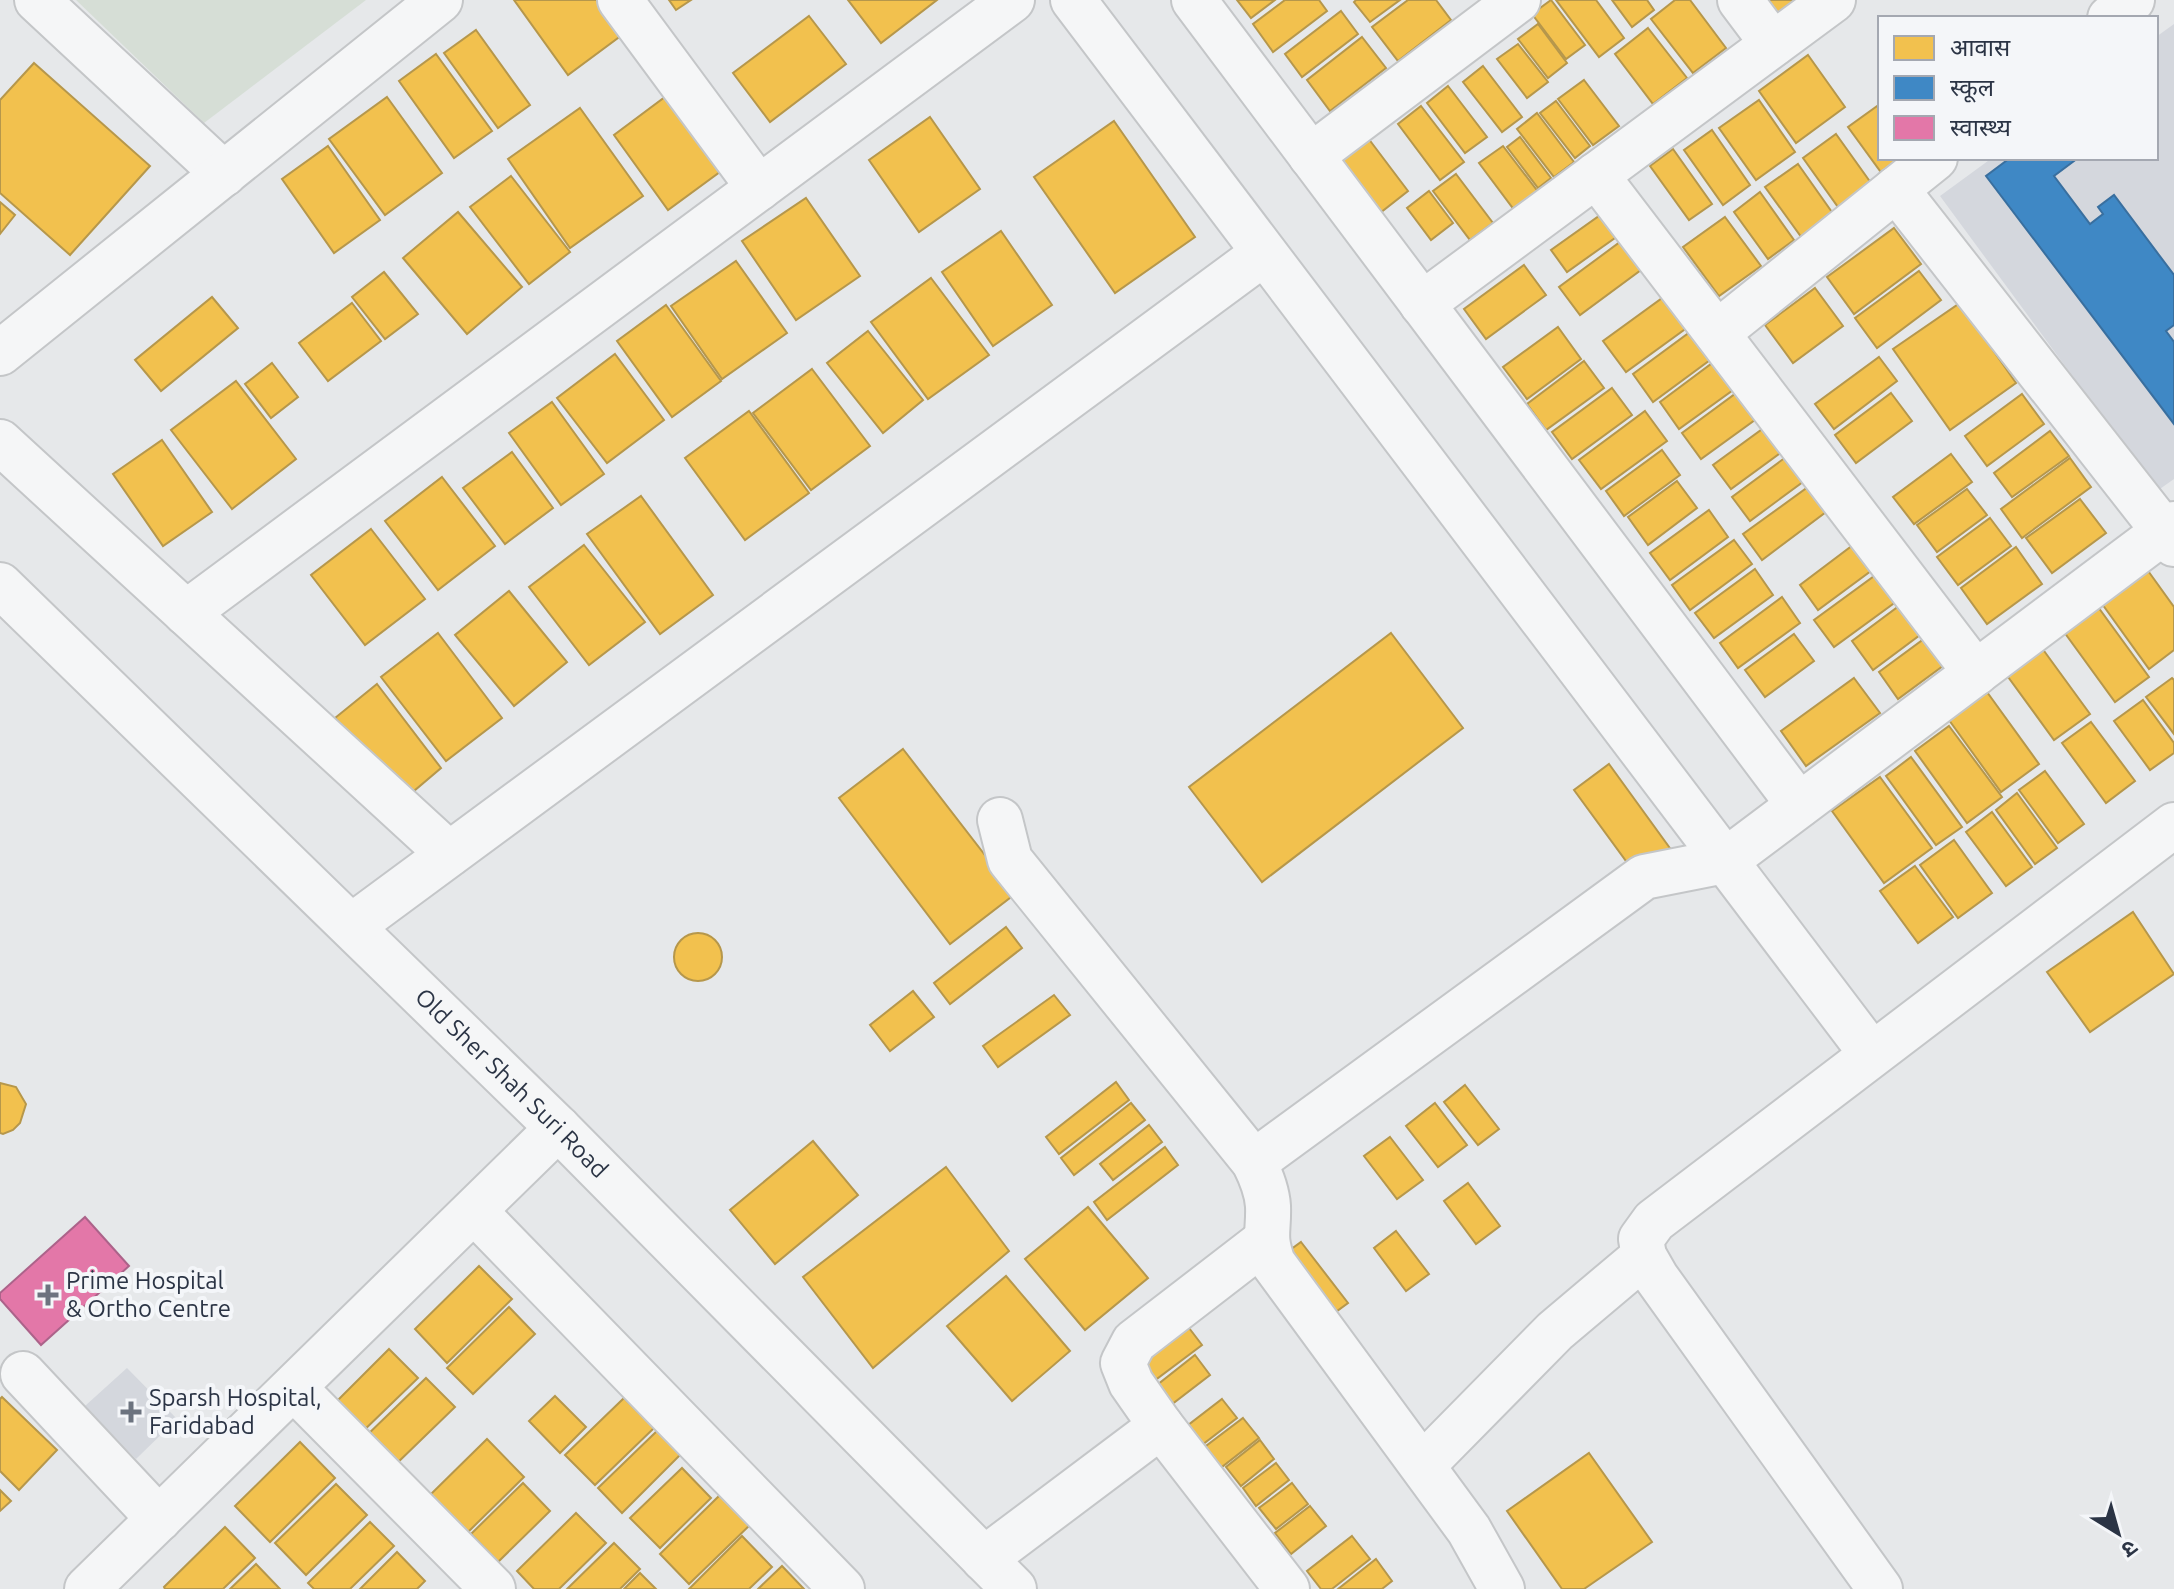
<svg xmlns="http://www.w3.org/2000/svg" width="2174" height="1589" font-family="Ubuntu,'Noto Sans Devanagari',sans-serif">
	<style>
		.built { fill: #d4d7dd }
		.green { fill: #d6ded6 }
		.homes { fill: #f2c14e; stroke: #b6974b; stroke-width: 2 }
		.schools { fill: #3f88c5; stroke: #396f9f; stroke-width: 2 }
		.health { fill: #e377a8; stroke: #ac638a; stroke-width: 2 }
		.lines { fill: none; stroke-linecap: round; stroke-linejoin: round }
		.minor-casing { stroke: #c4c6c8; stroke-width: 48 }
		.minor { stroke: #f5f6f7; stroke-width: 44 }
		.poi-dot { fill: #6c737f; stroke: #f4f6f9; stroke-width: 3 }
		.labels { text-anchor: middle; stroke-width: 8; stroke-linejoin: round; paint-order: stroke }
		.street-label { font-size: 24px; fill: #2b3445; stroke: #f4f6f9 }
		.poi-label { font-size: 24px; fill: #2b3445; stroke: #f4f6f9; text-anchor: start }
	</style>
	<rect width="100%" height="100%" fill="#e6e8ea"/>
	<g class="built">
		<polygon points="2174,24 2174,479 2157,491 1940,196 1992,158 2156,158 2156,37"/>
		<polygon points="127,1368 177,1419 136,1459 85,1406"/>
	</g>
	<polygon class="green" points="76,0 366,0 204,123"/>
	<g class="homes">
		<polygon points="514,0 602,0 626,32 568,75"/>
		<polygon points="669,0 691,0 676,10"/>
		<polygon points="848,0 937,0 881,43"/>
		<polygon points="1237,0 1275,0 1251,18"/>
		<polygon points="1285,0 1319,0 1327,11 1273,52 1253,24"/>
		<polygon points="1356,0 1400,0 1370,22 1354,2"/>
		<polygon points="1408,0 1436,0 1451,20 1398,61 1372,27"/>
		<polygon points="1551,0 1585,45 1566,59 1532,14"/>
		<polygon points="1556,0 1596,0 1624,38 1599,57"/>
		<polygon points="1612,0 1647,0 1654,10 1632,27"/>
		<polygon points="1675,0 1690,0 1726,48 1693,73 1651,19"/>
		<polygon points="1761,0 1795,0 1767,21"/>
		<polygon points="1341,11 1358,34 1302,77 1285,54"/>
		<polygon points="809,16 846,64 770,122 733,73"/>
		<polygon points="1538,24 1567,63 1548,78 1518,39"/>
		<polygon points="1648,28 1687,78 1653,104 1615,54"/>
		<polygon points="476,30 530,105 498,128 444,53"/>
		<polygon points="1362,37 1386,68 1330,111 1307,80"/>
		<polygon points="1518,44 1548,82 1527,98 1497,59"/>
		<polygon points="436,54 492,131 454,158 399,81"/>
		<polygon points="1808,55 1845,107 1796,143 1759,91"/>
		<polygon points="34,63 150,166 70,255 0,193 0,100"/>
		<polygon points="1483,66 1522,117 1502,132 1463,82"/>
		<polygon points="1584,80 1619,126 1593,145 1558,99"/>
		<polygon points="1448,86 1487,137 1465,153 1427,103"/>
		<polygon points="673,91 728,166 668,210 614,135"/>
		<polygon points="387,97 442,173 385,215 329,139"/>
		<polygon points="1759,100 1795,152 1756,180 1719,128"/>
		<polygon points="1556,101 1590,146 1575,158 1540,113"/>
		<polygon points="1880,104 1880,158 1907,158 1883,175 1848,127"/>
		<polygon points="1421,106 1464,162 1440,180 1398,124"/>
		<polygon points="580,108 643,196 570,248 508,159"/>
		<polygon points="1537,113 1574,162 1554,177 1517,129"/>
		<polygon points="930,117 980,189 919,232 869,160"/>
		<polygon points="1114,121 1195,237 1115,293 1034,177"/>
		<polygon points="1712,130 1750,185 1723,205 1684,150"/>
		<polygon points="1836,134 1871,183 1838,207 1803,158"/>
		<polygon points="1520,137 1551,178 1538,188 1507,147"/>
		<polygon points="1368,138 1408,191 1380,213 1340,159"/>
		<polygon points="328,146 380,220 334,253 282,179"/>
		<polygon points="1503,146 1539,193 1515,211 1479,163"/>
		<polygon points="1673,149 1712,204 1689,220 1650,166"/>
		<polygon points="1798,164 1834,215 1802,238 1765,187"/>
		<polygon points="1456,174 1493,223 1470,240 1433,191"/>
		<polygon points="511,176 570,252 529,284 470,207"/>
		<polygon points="1429,191 1453,223 1431,240 1407,208"/>
		<polygon points="1760,192 1794,240 1768,259 1734,212"/>
		<polygon points="806,198 860,276 796,320 742,241"/>
		<polygon points="0,202 15,215 0,234"/>
		<polygon points="1606,211 1622,233 1567,272 1551,250"/>
		<polygon points="458,212 522,287 467,334 403,258"/>
		<polygon points="1725,217 1761,266 1719,296 1683,247"/>
		<polygon points="1894,228 1921,264 1854,314 1827,277"/>
		<polygon points="1001,231 1052,305 993,346 942,272"/>
		<polygon points="1624,239 1645,267 1580,315 1559,287"/>
		<polygon points="736,261 787,333 722,379 671,306"/>
		<polygon points="1524,265 1546,295 1486,339 1464,309"/>
		<polygon points="1919,271 1941,300 1877,348 1855,318"/>
		<polygon points="384,272 418,314 385,339 352,297"/>
		<polygon points="931,278 989,355 928,399 871,322"/>
		<polygon points="1815,288 1843,326 1793,363 1765,325"/>
		<polygon points="1665,296 1688,327 1626,372 1603,341"/>
		<polygon points="212,297 238,328 161,391 135,360"/>
		<polygon points="352,303 381,341 328,381 299,343"/>
		<polygon points="1960,303 2016,383 1950,430 1893,349"/>
		<polygon points="666,305 721,381 672,417 617,341"/>
		<polygon points="1558,327 1581,359 1527,399 1503,367"/>
		<polygon points="868,331 923,400 883,433 827,363"/>
		<polygon points="1690,332 1710,360 1653,402 1633,374"/>
		<polygon points="615,354 664,420 607,463 557,398"/>
		<polygon points="1879,357 1897,381 1834,429 1815,404"/>
		<polygon points="1719,358 1740,385 1679,429 1660,402"/>
		<polygon points="1584,361 1604,388 1546,430 1527,404"/>
		<polygon points="272,363 298,397 271,418 245,384"/>
		<polygon points="812,369 870,446 811,490 753,413"/>
		<polygon points="236,381 296,459 232,509 171,430"/>
		<polygon points="1612,388 1632,415 1572,459 1552,432"/>
		<polygon points="1739,391 1759,417 1701,459 1682,433"/>
		<polygon points="1891,393 1912,421 1856,463 1835,435"/>
		<polygon points="2022,394 2044,424 1987,466 1965,436"/>
		<polygon points="552,402 604,474 561,505 509,433"/>
		<polygon points="749,411 809,493 745,540 685,458"/>
		<polygon points="1645,411 1667,441 1601,489 1579,460"/>
		<polygon points="1772,422 1790,446 1731,489 1713,465"/>
		<polygon points="2050,431 2069,456 2012,497 1994,473"/>
		<polygon points="162,440 212,512 163,546 113,474"/>
		<polygon points="1662,450 1680,475 1624,516 1606,491"/>
		<polygon points="1794,451 1811,476 1750,521 1732,497"/>
		<polygon points="512,452 553,508 505,544 463,488"/>
		<polygon points="1951,454 1972,482 1914,524 1893,497"/>
		<polygon points="2070,458 2091,487 2022,538 2001,509"/>
		<polygon points="442,477 495,546 438,590 385,521"/>
		<polygon points="1677,481 1697,508 1648,545 1628,517"/>
		<polygon points="1808,487 1826,512 1762,560 1743,534"/>
		<polygon points="1967,489 1987,515 1937,552 1917,525"/>
		<polygon points="641,496 713,595 660,634 587,534"/>
		<polygon points="2080,499 2106,533 2052,573 2026,538"/>
		<polygon points="1709,510 1728,537 1670,580 1650,553"/>
		<polygon points="1990,518 2011,546 1958,585 1937,557"/>
		<polygon points="371,529 425,599 365,645 311,575"/>
		<polygon points="1861,539 1879,565 1818,610 1800,585"/>
		<polygon points="1734,540 1752,564 1690,610 1672,585"/>
		<polygon points="584,545 645,622 589,665 529,587"/>
		<polygon points="2016,547 2042,584 1987,624 1961,588"/>
		<polygon points="2146,568 2174,607 2174,650 2149,669 2100,601"/>
		<polygon points="1755,569 1773,595 1714,638 1695,613"/>
		<polygon points="1877,574 1897,601 1834,647 1814,620"/>
		<polygon points="509,591 567,662 514,706 455,635"/>
		<polygon points="1782,597 1800,623 1738,668 1720,643"/>
		<polygon points="1907,600 1928,629 1873,670 1852,641"/>
		<polygon points="2093,600 2149,677 2115,702 2059,625"/>
		<polygon points="438,633 502,718 446,761 381,677"/>
		<polygon points="1391,633 1463,728 1262,882 1189,787"/>
		<polygon points="1932,633 1951,660 1898,699 1879,672"/>
		<polygon points="1794,634 1814,661 1765,697 1745,670"/>
		<polygon points="2039,644 2090,714 2054,740 2003,670"/>
		<polygon points="1854,678 1880,713 1806,766 1781,731"/>
		<polygon points="2172,678 2174,680 2174,734 2146,697"/>
		<polygon points="377,684 441,768 408,796 335,718"/>
		<polygon points="1987,692 2039,764 2001,792 1949,720"/>
		<polygon points="2143,700 2174,743 2174,753 2150,770 2114,721"/>
		<polygon points="2091,722 2135,781 2106,803 2062,743"/>
		<polygon points="1949,726 2002,797 1967,823 1915,751"/>
		<polygon points="903,749 1015,894 950,944 839,798"/>
		<polygon points="1911,757 1962,827 1936,845 1886,776"/>
		<polygon points="1609,764 1672,851 1637,876 1574,790"/>
		<polygon points="2045,771 2084,824 2058,843 2019,790"/>
		<polygon points="1880,777 1932,848 1884,883 1832,811"/>
		<polygon points="2017,793 2057,848 2035,864 1996,810"/>
		<polygon points="1992,812 2032,867 2006,886 1966,832"/>
		<polygon points="1954,840 1992,893 1958,918 1920,865"/>
		<polygon points="1915,866 1953,917 1918,943 1880,891"/>
		<polygon points="2133,912 2174,974 2090,1032 2047,972"/>
		<polygon points="1006,927 1022,948 950,1004 934,983"/>
		<circle cx="698" cy="957" r="24"/>
		<polygon points="913,991 934,1017 890,1051 870,1025"/>
		<polygon points="1054,995 1070,1015 998,1067 983,1046"/>
		<polygon points="1116,1082 1129,1100 1059,1154 1046,1137"/>
		<polygon points="0,1083 16,1087 26,1104 20,1123 13,1130 3,1134 0,1133"/>
		<polygon points="1465,1085 1499,1129 1478,1145 1444,1102"/>
		<polygon points="1131,1103 1145,1120 1074,1175 1061,1158"/>
		<polygon points="1435,1103 1467,1145 1438,1167 1406,1126"/>
		<polygon points="1149,1125 1162,1142 1113,1180 1100,1164"/>
		<polygon points="1390,1137 1423,1180 1397,1199 1364,1156"/>
		<polygon points="813,1141 858,1195 775,1264 730,1210"/>
		<polygon points="1165,1147 1178,1165 1107,1220 1094,1202"/>
		<polygon points="946,1167 1009,1251 873,1368 803,1277"/>
		<polygon points="1468,1183 1500,1226 1476,1244 1444,1201"/>
		<polygon points="1088,1207 1148,1278 1085,1330 1025,1259"/>
		<polygon points="1396,1231 1429,1274 1406,1291 1374,1248"/>
		<polygon points="1301,1242 1348,1303 1333,1314 1286,1253"/>
		<polygon points="479,1266 512,1299 447,1363 415,1329"/>
		<polygon points="1006,1276 1070,1351 1012,1401 947,1326"/>
		<polygon points="509,1307 535,1334 473,1394 447,1368"/>
		<polygon points="1186,1324 1202,1345 1150,1384 1134,1363"/>
		<polygon points="389,1349 418,1378 358,1436 330,1408"/>
		<polygon points="1195,1355 1210,1375 1167,1408 1152,1389"/>
		<polygon points="426,1378 455,1407 392,1468 363,1439"/>
		<polygon points="555,1396 586,1427 560,1453 529,1421"/>
		<polygon points="2,1397 57,1450 19,1490 0,1471 0,1399"/>
		<polygon points="624,1398 654,1428 595,1485 565,1455"/>
		<polygon points="1222,1399 1237,1418 1198,1448 1183,1429"/>
		<polygon points="1243,1418 1259,1438 1218,1470 1202,1449"/>
		<polygon points="658,1430 681,1454 622,1513 598,1488"/>
		<polygon points="487,1439 524,1477 466,1534 429,1496"/>
		<polygon points="1260,1440 1274,1459 1241,1486 1226,1467"/>
		<polygon points="300,1442 335,1478 270,1542 235,1506"/>
		<polygon points="1589,1453 1652,1542 1584,1589 1562,1589 1507,1511"/>
		<polygon points="1276,1463 1289,1480 1256,1506 1243,1488"/>
		<polygon points="682,1468 711,1498 660,1548 630,1518"/>
		<polygon points="523,1483 550,1511 498,1562 471,1534"/>
		<polygon points="1292,1483 1308,1504 1276,1529 1259,1508"/>
		<polygon points="336,1484 367,1515 306,1575 275,1543"/>
		<polygon points="0,1490 11,1501 0,1511"/>
		<polygon points="723,1492 753,1522 689,1584 660,1554"/>
		<polygon points="1310,1506 1326,1526 1291,1554 1275,1533"/>
		<polygon points="576,1513 606,1543 559,1589 534,1589 517,1571"/>
		<polygon points="370,1522 394,1546 350,1589 314,1589 308,1583"/>
		<polygon points="225,1527 255,1558 223,1589 165,1589 164,1587"/>
		<polygon points="742,1536 772,1567 749,1589 689,1589"/>
		<polygon points="1352,1536 1370,1559 1332,1589 1321,1589 1307,1571"/>
		<polygon points="614,1543 640,1569 620,1589 567,1589"/>
		<polygon points="397,1552 425,1581 417,1589 360,1589"/>
		<polygon points="1376,1559 1392,1581 1382,1589 1338,1589"/>
		<polygon points="256,1564 280,1589 230,1589"/>
		<polygon points="782,1566 804,1589 758,1589"/>
		<polygon points="640,1573 656,1589 624,1589"/>
	</g>
	<polygon class="schools" points="2010,158 2078,158 2054,176 2090,224 2103,214 2098,207 2114,195 2174,275 2174,325 2166,331 2174,342 2174,424 1986,176"/>
	<polygon class="health" points="85,1217 129,1266 41,1345 0,1299 0,1293"/>
	<g class="lines">
		<defs>
			<g id="minor">
				<polyline points="37,0 224,174"/>
				<polyline points="620,0 759,188"/>
				<polyline points="1073,0 1871,1053"/>
				<polyline points="1194,0 1799,805"/>
				<polyline points="1740,0 1773,44"/>
				<polyline points="2110,18 2132,0"/>
				<polyline points="1311,156 1518,0"/>
				<polyline points="1596,175 1976,673"/>
				<polyline points="1896,189 2174,544"/>
				<polyline points="1422,304 1833,0"/>
				<polyline points="1717,333 1935,158"/>
				<polyline points="0,353 440,0"/>
				<polyline points="0,442 449,854"/>
				<path id="s1" d="M 0,585 L 558,1128 L 1014,1589"/>
				<polyline points="186,613 1012,0"/>
				<path d="M 1000,820 L 1010,860 L 1254,1162 C 1261,1176 1267,1190 1268,1206 C 1269,1232 1263,1235 1273,1263 L 1469,1530 L 1502,1589"/>
				<polyline points="352,926 1264,253"/>
				<polyline points="1254,1162 1644,877 1725,861 2174,524"/>
				<polyline points="474,1211 842,1589"/>
				<polyline points="1265,1241 1134,1342 1123,1363 1131,1383 1161,1426 1287,1589"/>
				<polyline points="23,1374 159,1519"/>
				<polyline points="294,1388 493,1589"/>
				<polyline points="1423,1465 1555,1331 1644,1256"/>
				<polyline points="984,1559 1161,1426"/>
				<polyline points="87,1589 558,1128"/>
				<polyline points="1880,1589 1656,1277 1644,1256 1641,1239 1654,1221 2174,825"/>
			</g>
		</defs>
		<use href="#minor" class="minor-casing"/>
		<use href="#minor" class="minor"/>
	</g>
	<g class="poi-dot">
		<path d="M44 1283h8v8h8v8h-8v8h-8v-8h-8v-8h8z"/>
		<path d="M127 1400h8v8h8v8h-8v8h-8v-8h-8v-8h8z"/>
	</g>
	<g class="labels">
		<g class="street-label">
			<text dy="8" stroke="none"><textPath href="#s1" startOffset="714">Old Sher Shah Suri Road</textPath></text>
		</g>
		<g class="poi-label">
			<text x="66" y="1289">Prime Hospital<tspan x="66" dy="28">&amp; Ortho Centre</tspan></text>
			<text x="149" y="1406">Sparsh Hospital,<tspan x="149" dy="28">Faridabad</tspan></text>
		</g>
	</g>
	<rect x="1878" y="16" width="280" height="144" fill="#f4f6f9" stroke="#a4a8b1" stroke-width="2"/>
	<rect x="1894" y="36" width="40" height="24" fill="#f2c14e" stroke="#a4a8b1" stroke-width="2"/>
	<text x="1950" y="56" font-size="24" fill="#2b3445">आवास</text>
	<rect x="1894" y="76" width="40" height="24" fill="#3f88c5" stroke="#a4a8b1" stroke-width="2"/>
	<text x="1950" y="96" font-size="24" fill="#2b3445">स्कूल</text>
	<rect x="1894" y="116" width="40" height="24" fill="#e377a8" stroke="#a4a8b1" stroke-width="2"/>
	<text x="1950" y="136" font-size="24" fill="#2b3445">स्वास्थ्य</text>
	<g transform="translate(2118 1533) rotate(143)" stroke="#f4f6f9" stroke-width="6" paint-order="stroke">
	<path d="M0-6L14 30L0 20L-14 30Z" fill="#2b3445"/>
	<text y="-12" font-size="22" font-weight="bold" text-anchor="middle" fill="#2b3445">उ</text>
	</g>
</svg>
